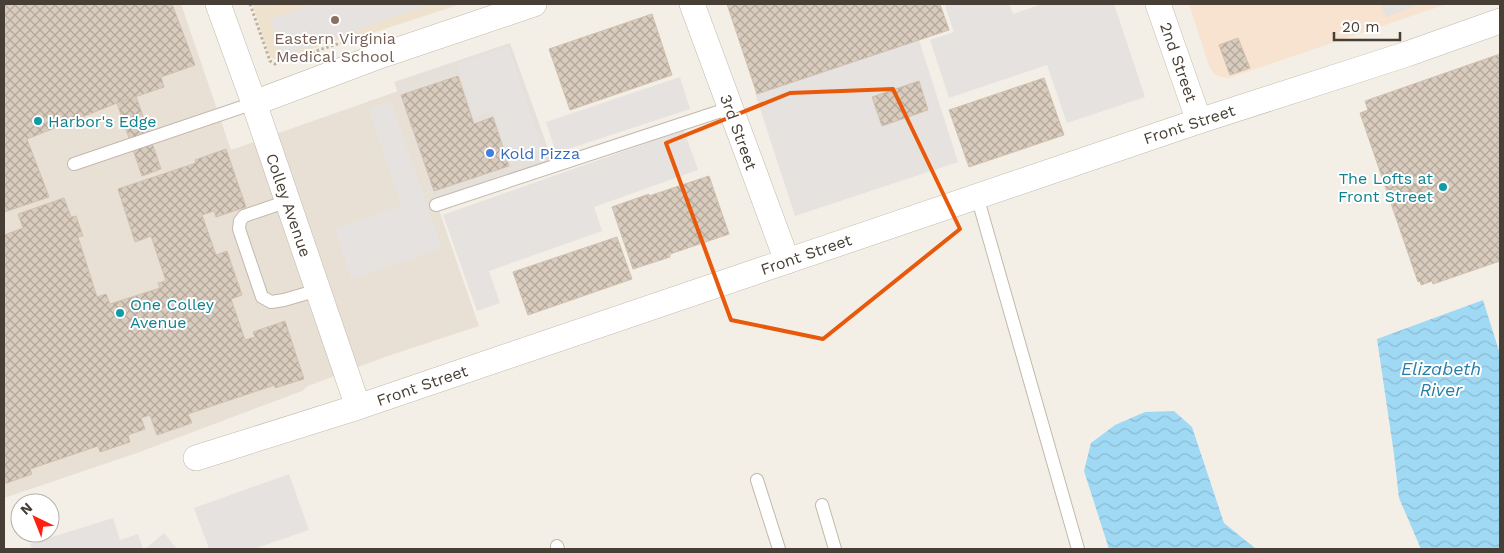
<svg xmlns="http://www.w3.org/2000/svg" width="1504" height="553" font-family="'Work Sans',sans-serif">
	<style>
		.residential { fill: #e8e0d4 }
		.commercial { fill: #f7e3d0 }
		.industrial { fill: #e6e0db }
		.education { fill: #eee2cf }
		.parking { fill: #e5e2df }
		.water { fill: url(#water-waves) }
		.building { fill: url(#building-cross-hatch); stroke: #d1c0ae }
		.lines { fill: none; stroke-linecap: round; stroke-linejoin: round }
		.lane-casing { stroke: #c3b8ab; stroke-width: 14 }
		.street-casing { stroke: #c3b8ab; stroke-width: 26 }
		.path { stroke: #c2b099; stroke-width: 3; stroke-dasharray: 2.5 2.5; stroke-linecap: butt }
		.lane { stroke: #fff; stroke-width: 12 }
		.street { stroke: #fff; stroke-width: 25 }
		.marked { fill: none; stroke: #e8590c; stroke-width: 4; stroke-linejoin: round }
		.education-dot { fill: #8d6e63; stroke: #fff; stroke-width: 2 }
		.culture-dot { fill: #0f9aa8; stroke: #fff; stroke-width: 2 }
		.shop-dot { fill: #3f7fe0; stroke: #fff; stroke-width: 2 }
		.labels { text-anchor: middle; stroke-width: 4; stroke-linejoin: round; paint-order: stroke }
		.education-label { font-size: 16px; fill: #785e54; stroke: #fff }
		.street-label { font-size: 16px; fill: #473e35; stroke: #fff }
		.culture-label { font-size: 16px; fill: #0d838f; stroke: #fff; text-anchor: start }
		.shop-label { font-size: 16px; fill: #366cbe; stroke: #fff; text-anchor: start }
		.water-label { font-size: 18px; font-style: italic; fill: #277da8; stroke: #fff }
	</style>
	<defs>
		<pattern id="water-waves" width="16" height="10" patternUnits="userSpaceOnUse" patternTransform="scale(1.25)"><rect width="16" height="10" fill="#a0d9f4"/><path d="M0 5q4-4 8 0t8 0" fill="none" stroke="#8bbbd2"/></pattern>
		<pattern id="building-cross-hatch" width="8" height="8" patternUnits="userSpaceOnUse" patternTransform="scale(1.25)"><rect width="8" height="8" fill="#d9ccbe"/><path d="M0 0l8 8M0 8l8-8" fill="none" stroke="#b2a79b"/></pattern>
	</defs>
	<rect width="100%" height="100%" fill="#f4efe6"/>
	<polygon class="residential" points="4,4 181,4 231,150 398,91 479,326 385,357 308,386 302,391 137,453 4,498"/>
	<polygon class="commercial" points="1189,4 1447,4 1229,78 1221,77 1214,74 1209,66"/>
	<polygon class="industrial" points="510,43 553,162 435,201 394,82"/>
	<polygon class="education" points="252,4 461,4 351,40 350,36 279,60 274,59 270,56"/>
	<g class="parking">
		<polygon points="314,4 431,4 282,56 270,19"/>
		<polygon points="946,4 1009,4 1013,14 1043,4 1114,4 1145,97 1067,123 1047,65 949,98 930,40 954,32 945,6"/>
		<polygon points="1381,4 1420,4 1386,17"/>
		<polygon points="919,40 958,162 795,216 755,93"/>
		<polygon points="509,46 542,151 510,162 493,111 474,117 457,63"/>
		<polygon points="680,77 690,109 556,153 546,122"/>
		<polygon points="391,101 442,248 352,279 335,229 401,205 368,108"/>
		<polygon points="684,130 698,170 594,207 602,231 489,271 500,303 477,311 443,215"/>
		<polygon points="289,474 309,530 253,549 209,549 194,508"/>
		<polygon points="113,518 120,540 138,534 143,549 32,549 30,544"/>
		<polygon points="164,533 177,549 145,549"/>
	</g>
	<g class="water">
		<polygon points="1483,300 1500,354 1500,549 1421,549 1399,498 1394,454 1377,339"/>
		<polygon points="1174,411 1192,427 1224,523 1256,549 1109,549 1084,471 1091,443 1115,425 1145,412"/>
	</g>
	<g class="building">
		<polygon points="4,4 172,4 195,65 161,77 164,87 117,103 27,139 49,197 4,212"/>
		<polygon points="727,4 940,4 949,30 757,94"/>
		<polygon points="652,14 672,75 570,110 549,49"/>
		<polygon points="1238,38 1250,68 1230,75 1219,45"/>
		<polygon points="1500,54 1500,261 1433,284 1432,281 1421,285 1420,281 1418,282 1360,113 1368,110 1365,101"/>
		<polygon points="458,76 474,124 493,117 509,166 434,191 401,95"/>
		<polygon points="1044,78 1064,135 969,167 949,110"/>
		<polygon points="919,81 928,110 882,126 872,97"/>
		<polygon points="136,96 161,169 142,176 117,103"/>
		<polygon points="226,149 246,207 216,217 214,211 202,215 216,255 227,251 242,295 231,299 245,340 255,337 253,332 285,321 304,379 275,388 275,385 188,414 192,423 157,435 150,415 141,418 145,429 128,435 130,442 100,452 98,446 30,469 32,474 4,484 4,235 23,228 18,214 64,198 71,217 76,216 83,236 78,237 97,297 106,294 110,304 160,288 158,283 166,281 151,236 135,242 118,189 196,163 195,160"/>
		<polygon points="709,176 729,234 670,254 670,257 633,269 612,207 649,194 649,196"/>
		<polygon points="617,237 632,279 528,315 513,272"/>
	</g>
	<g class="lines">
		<defs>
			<g id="lane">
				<polyline points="74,164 254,103"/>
				<polyline points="977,196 1078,549"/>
				<polyline points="288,201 244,216 240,221 239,229 262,297 271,302 284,300 318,290"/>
				<polyline points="436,205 730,108"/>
				<polyline points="757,480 779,549"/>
				<polyline points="822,505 835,549"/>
				<polyline points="557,546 558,549"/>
			</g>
			<g id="street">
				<polyline points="218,4 254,103 358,407"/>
				<polyline points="692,4 787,261"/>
				<polyline points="1158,4 1199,121"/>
				<polyline points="254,103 374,58 534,4"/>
				<polyline points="196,458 358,407 1199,121 1407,54 1500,21"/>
			</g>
		</defs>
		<use href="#lane" class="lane-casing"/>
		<use href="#street" class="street-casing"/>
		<polyline class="path" points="250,4 270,61 275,64 344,42"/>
		<use href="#lane" class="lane"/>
		<use href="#street" class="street"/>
	</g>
	<path class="marked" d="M 893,89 L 960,229 L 823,339 L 731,320 L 666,143 L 790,93 Z"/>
	<circle class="education-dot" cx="335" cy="20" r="5"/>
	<g class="culture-dot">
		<circle cx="38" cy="121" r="5"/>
		<circle cx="1443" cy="187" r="5"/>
		<circle cx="120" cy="313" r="5"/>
	</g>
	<circle class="shop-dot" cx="490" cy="153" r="5"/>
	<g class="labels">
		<g class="education-label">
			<text x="335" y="44">Eastern Virginia<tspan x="335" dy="18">Medical School</tspan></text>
		</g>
		<g class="street-label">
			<text transform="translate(1179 62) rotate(71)" y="6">2nd Street</text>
			<text transform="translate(1189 124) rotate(-18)" y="6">Front Street</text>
			<text transform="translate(739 132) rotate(70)" y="6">3rd Street</text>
			<text transform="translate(289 205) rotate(71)" y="6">Colley Avenue</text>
			<text transform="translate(806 254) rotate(-19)" y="6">Front Street</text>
			<text transform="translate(422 385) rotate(-19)" y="6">Front Street</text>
		</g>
		<g class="culture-label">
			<text x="48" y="127">Harbor's Edge</text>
			<text x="1433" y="184" text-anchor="end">The Lofts at<tspan x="1433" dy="18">Front Street</tspan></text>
			<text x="130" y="310">One Colley<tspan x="130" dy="18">Avenue</tspan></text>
		</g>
		<g class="shop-label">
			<text x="500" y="159">Kold Pizza</text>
		</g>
		<g class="water-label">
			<text x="1441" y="375">Elizabeth<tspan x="1441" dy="21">River</tspan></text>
		</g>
	</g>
	<rect width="1504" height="553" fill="none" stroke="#473e35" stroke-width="10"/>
	<g transform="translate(35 518) rotate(317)"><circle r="24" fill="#ffffff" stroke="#b5b2ae"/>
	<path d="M0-4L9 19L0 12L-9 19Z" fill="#ff2012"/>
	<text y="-8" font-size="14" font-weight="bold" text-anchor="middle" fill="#473e35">N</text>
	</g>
	<path d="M1334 32v8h66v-8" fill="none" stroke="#473e35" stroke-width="2.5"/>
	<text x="1342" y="32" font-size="15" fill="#473e35" stroke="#ffffff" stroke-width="4" paint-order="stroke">20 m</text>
</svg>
